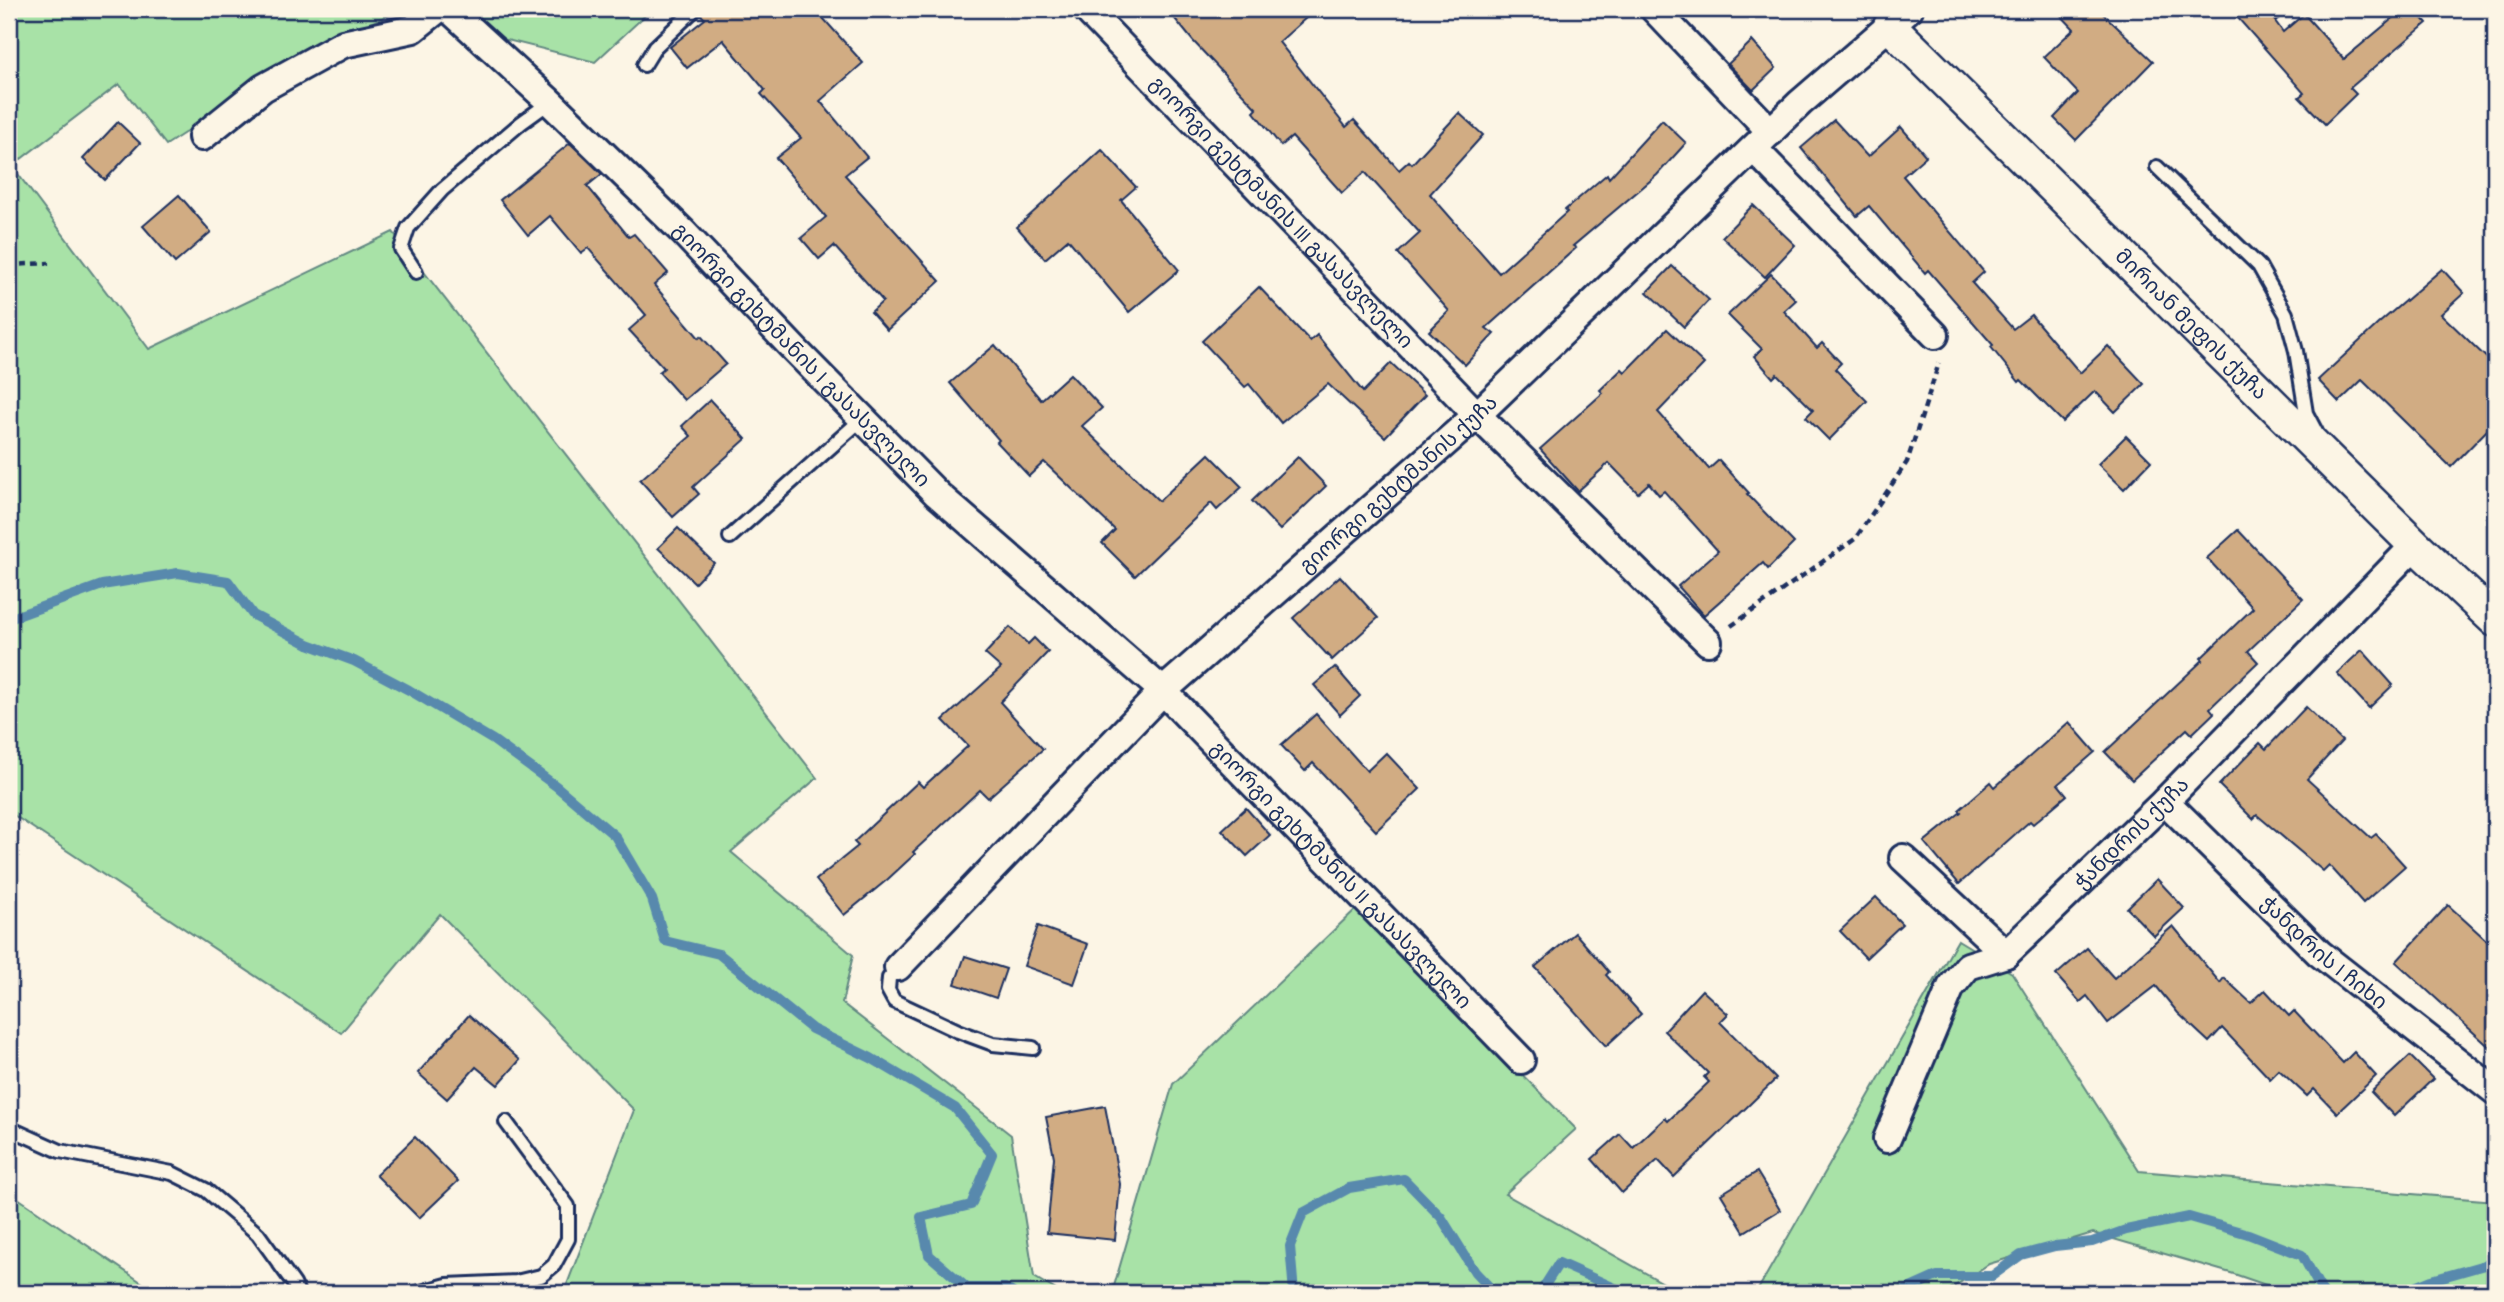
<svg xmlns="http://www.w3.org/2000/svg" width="2504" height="1302" font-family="'Patrick Hand','Noto Sans Georgian',sans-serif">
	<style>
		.green { fill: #a8e2a7; stroke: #628882; stroke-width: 2 }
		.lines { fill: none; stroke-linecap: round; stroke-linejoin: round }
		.stream { stroke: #5889ad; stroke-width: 10 }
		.building { fill: #d1ac83; stroke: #1b2f5e; stroke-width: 2 }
		.service-casing { stroke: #1b2f5e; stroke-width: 18 }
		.minor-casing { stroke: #1b2f5e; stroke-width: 32 }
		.tertiary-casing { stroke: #1b2f5e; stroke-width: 37 }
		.path { stroke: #1b2f5e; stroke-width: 4.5; stroke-dasharray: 7 5; stroke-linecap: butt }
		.service { stroke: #fcf5e5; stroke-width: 12 }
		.minor { stroke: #fcf5e5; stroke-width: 26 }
		.tertiary { stroke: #fcf5e5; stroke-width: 32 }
		.labels { text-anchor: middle; stroke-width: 5; stroke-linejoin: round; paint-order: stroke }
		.street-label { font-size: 21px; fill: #1b2f5e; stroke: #fcf5e5 }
	</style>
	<rect width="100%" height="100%" fill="#fcf5e5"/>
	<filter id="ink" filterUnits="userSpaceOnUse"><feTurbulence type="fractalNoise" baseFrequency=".0143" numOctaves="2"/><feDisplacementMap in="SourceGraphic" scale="14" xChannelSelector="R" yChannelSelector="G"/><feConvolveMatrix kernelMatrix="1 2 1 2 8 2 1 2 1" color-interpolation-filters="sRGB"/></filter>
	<g filter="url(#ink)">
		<g class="green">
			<polygon points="9,9 652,9 595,62 395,12 317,47 166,145 119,84 12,166 149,349 393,232 817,778 731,852 853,955 842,1003 1011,1135 1034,1277 1061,1293 401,1293 401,1289 566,1287 634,1110 440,914 341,1033 9,812"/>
			<polygon points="1357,908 1576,1129 1505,1194 1681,1293 1112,1293 1173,1084"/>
			<polygon points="1958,940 2012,973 2139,1171 2495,1201 2495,1293 2289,1293 2234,1274 2093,1233 1989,1264 1944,1293 1756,1293"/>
			<polygon points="9,1192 157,1293 9,1293"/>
		</g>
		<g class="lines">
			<g class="stream">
				<polyline points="9,619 102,585 178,573 228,581 253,615 308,644 354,661 409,690 493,740 556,786 615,836 652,899 665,941 719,954 812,1029 871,1058 955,1108 992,1154 971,1205 921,1217 929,1255 967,1288 1005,1288 1013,1293"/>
				<polyline points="1294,1293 1290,1246 1303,1213 1349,1188 1404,1179 1441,1217 1475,1272 1495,1293"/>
				<polyline points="1540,1293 1559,1263 1626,1293"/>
				<polyline points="1899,1293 1937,1276 1992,1276 2021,1255 2055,1246 2092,1242 2126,1230 2189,1217 2248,1234 2302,1255 2323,1293"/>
				<polyline points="2400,1293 2432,1280 2495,1262"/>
			</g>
		</g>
		<g class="building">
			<polygon points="704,9 815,9 863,63 820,101 867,157 845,175 940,281 887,330 871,312 883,301 834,246 819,259 801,238 826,217 776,158 801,138 761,94 765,90 723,40 687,68 670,47 705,19 701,15"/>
			<polygon points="1167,9 1316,9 1279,42 1346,127 1354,120 1399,170 1409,161 1412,164 1459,113 1483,135 1430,194 1499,273 1567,212 1565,210 1607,174 1609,178 1662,120 1686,143 1657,175 1573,246 1576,248 1486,328 1494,334 1465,365 1429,331 1449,311 1398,253 1420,233 1365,172 1342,193 1292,137 1281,146 1254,112 1257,109 1193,41"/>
			<polygon points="2055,9 2098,9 2153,61 2076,140 2054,118 2078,93 2044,57 2074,29"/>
			<polygon points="2230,9 2293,9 2275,21 2283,32 2304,14 2344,59 2404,9 2415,9 2427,23 2350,88 2356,94 2325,124 2299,97 2304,93"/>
			<polygon points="1752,41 1776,68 1753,90 1728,64"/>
			<polygon points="1834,120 1868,157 1901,127 1926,156 1903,176 1984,272 1972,283 2013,329 2031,315 2080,373 2108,346 2144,384 2115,412 2095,391 2063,422 2021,380 2019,382 1991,347 1993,345 1928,270 1925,273 1869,206 1857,216 1801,148"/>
			<polygon points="118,122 140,143 105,180 83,159"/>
			<polygon points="570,143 602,174 587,186 629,237 634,234 668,273 654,285 699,338 701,336 726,364 684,400 659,372 664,368 629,330 646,315 588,248 581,253 550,216 528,235 500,200"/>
			<polygon points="1102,150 1136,187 1121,200 1179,270 1129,312 1068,239 1045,259 1017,227"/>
			<polygon points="179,195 211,232 175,263 143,226"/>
			<polygon points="1753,205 1795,245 1765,277 1722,237"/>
			<polygon points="1672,266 1709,300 1684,327 1647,292"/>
			<polygon points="2442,269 2464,293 2441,314 2495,366 2495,422 2451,467 2362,380 2339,402 2318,380 2378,324"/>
			<polygon points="1771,274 1796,300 1784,311 1817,348 1822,343 1841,363 1835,369 1867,401 1829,440 1806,417 1813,410 1777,374 1773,378 1754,356 1762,349 1728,315"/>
			<polygon points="1259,287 1310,341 1317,335 1363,392 1391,363 1425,395 1385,437 1328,384 1281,423 1249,384 1245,387 1202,341"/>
			<polygon points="1667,329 1704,364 1658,412 1709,469 1719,460 1749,493 1747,494 1794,543 1768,569 1763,563 1704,615 1678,586 1718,551 1664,491 1659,495 1649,483 1638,493 1609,463 1578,491 1540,449 1603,393 1600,390 1622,369 1625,372"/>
			<polygon points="995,345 1041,400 1070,374 1102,408 1082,426 1159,501 1209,454 1242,487 1217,510 1211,503 1135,576 1102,543 1115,530 1044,462 1029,476 997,442 999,440 950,383"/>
			<polygon points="710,400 746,439 693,487 699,494 673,517 640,480 691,436 682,426"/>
			<polygon points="2126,436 2151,461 2124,489 2098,464"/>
			<polygon points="1298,457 1326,486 1280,530 1252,501"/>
			<polygon points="678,528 714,563 695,583 658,548"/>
			<polygon points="2238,530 2303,599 2248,651 2258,662 2210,708 2214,713 2192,734 2187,729 2132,780 2105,752 2203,660 2201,658 2253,608 2207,558"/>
			<polygon points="1340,576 1378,618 1332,660 1293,618"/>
			<polygon points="1010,627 1028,644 1034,638 1048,652 1000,702 1043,749 988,798 980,790 913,852 915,854 888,879 844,915 816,880 858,846 854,842 918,782 923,787 968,746 943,720 1001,668 985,654"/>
			<polygon points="2362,650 2393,685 2369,708 2337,673"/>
			<polygon points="1335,667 1360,696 1340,715 1314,685"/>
			<polygon points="2306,707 2342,741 2307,779 2371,838 2376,834 2405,866 2363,903 2329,865 2323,871 2257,815 2253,819 2219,785 2260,743 2266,749"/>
			<polygon points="1316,714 1367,771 1386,753 1420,789 1376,831 1313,763 1305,771 1281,745"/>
			<polygon points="2069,722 2095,752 2058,784 2067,795 2033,824 2030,821 1959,884 1924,842 1961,812 1959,810 1991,782 1995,787"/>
			<polygon points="1246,808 1270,835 1247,856 1222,830"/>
			<polygon points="2157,879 2184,908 2154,936 2127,908"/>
			<polygon points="1876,897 1902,924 1866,958 1840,931"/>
			<polygon points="2448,905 2495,948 2495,1052 2396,962"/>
			<polygon points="1038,926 1088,944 1074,984 1024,966"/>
			<polygon points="2173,926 2220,983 2224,978 2251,1003 2265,990 2289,1016 2294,1011 2343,1063 2354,1052 2376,1076 2337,1113 2314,1089 2307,1096 2279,1070 2270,1079 2222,1028 2209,1042 2178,1013 2156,986 2108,1023 2087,996 2080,1002 2056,975 2087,948 2114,978"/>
			<polygon points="1575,933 1609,972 1606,975 1641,1014 1606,1046 1535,967"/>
			<polygon points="965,956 1006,969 996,998 955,984"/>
			<polygon points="1702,990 1728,1014 1720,1022 1776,1079 1674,1177 1658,1160 1622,1193 1592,1159 1620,1134 1633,1148 1665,1118 1668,1121 1709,1082 1704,1077 1708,1073 1664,1031"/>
			<polygon points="469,1015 520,1060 498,1085 476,1067 447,1099 418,1073"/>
			<polygon points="2410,1056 2433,1079 2394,1116 2371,1092"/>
			<polygon points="1105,1106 1120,1184 1115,1240 1047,1233 1054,1157 1046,1117"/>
			<polygon points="415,1137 458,1181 419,1218 376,1175"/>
			<polygon points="1757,1172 1780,1210 1744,1232 1721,1194"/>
		</g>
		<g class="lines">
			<defs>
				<g id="service">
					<polyline points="644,65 655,47 695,9"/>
					<polyline points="2157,167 2259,266 2286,314 2296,351 2306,413 2316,432"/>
					<polyline points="416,272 401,249 408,228 442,190 521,123 550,102"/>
					<polyline points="730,537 862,419"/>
					<polyline points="898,967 889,978 888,990 894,1001 958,1031 993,1044 1033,1048"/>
					<polyline points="9,1128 60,1151 172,1173 206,1190 258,1234 294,1284 298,1293"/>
					<polyline points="417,1293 447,1285 516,1282 541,1276 554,1265 568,1239 568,1206 506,1122"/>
				</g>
				<g id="minor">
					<path id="s1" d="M 449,9 L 550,102 L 683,232 L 795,350 L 937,494 L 1163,691 L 1521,1060"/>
					<path id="s2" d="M 1086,9 L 1477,415 L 1708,642"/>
					<polyline points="1654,9 1771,132"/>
					<polyline points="202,137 263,88 343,44 413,29 438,9"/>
					<polyline points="1754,149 1935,335"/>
					<path id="s3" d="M 2165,801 L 2319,953 L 2495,1091"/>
					<polyline points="1903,858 2006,954"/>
					<path id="s4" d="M 898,967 L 1163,691 L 1477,415 L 1800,103 L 1909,9"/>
					<path id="s5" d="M 1887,1139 L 1951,987 L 1968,966 L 2006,954 L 2165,801 L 2415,545"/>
				</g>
				<g id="tertiary">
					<path id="s6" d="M 1890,26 L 2415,545 L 2495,620"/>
				</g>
			</defs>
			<use href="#service" class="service-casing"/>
			<use href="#minor" class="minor-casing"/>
			<use href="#tertiary" class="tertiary-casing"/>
			<g class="path">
				<polyline points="9,265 49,263"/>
				<polyline points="1731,626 1855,539 1907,462 1939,363"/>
			</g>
			<use href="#service" class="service"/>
			<use href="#minor" class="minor"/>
			<use href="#tertiary" class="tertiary"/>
		</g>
	</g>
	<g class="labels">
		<g class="street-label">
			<text dy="7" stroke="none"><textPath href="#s2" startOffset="282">გიორგი გეხტმანის III გასასვლელი</textPath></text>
			<text dy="7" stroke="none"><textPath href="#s6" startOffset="424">მირიან მეფის ქუჩა</textPath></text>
			<text dy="7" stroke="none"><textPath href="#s1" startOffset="494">გიორგი გეხტმანის I გასასვლელი</textPath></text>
			<text dy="7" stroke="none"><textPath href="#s4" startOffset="696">გიორგი გეხტმანის ქუჩა</textPath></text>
			<text dy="7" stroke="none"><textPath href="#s5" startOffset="406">ჭანდრის ქუჩა</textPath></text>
			<text dy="7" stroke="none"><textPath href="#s1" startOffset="1244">გიორგი გეხტმანის II გასასვლელი</textPath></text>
			<text dy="7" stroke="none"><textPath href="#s3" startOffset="220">ჭანდრის I ჩიხი</textPath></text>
		</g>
	</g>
	<rect width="2504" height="1302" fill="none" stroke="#fcf5e5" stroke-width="35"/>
	<rect x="18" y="18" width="2469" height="1267" fill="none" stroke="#1b2f5e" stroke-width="2.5" filter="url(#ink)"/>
</svg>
